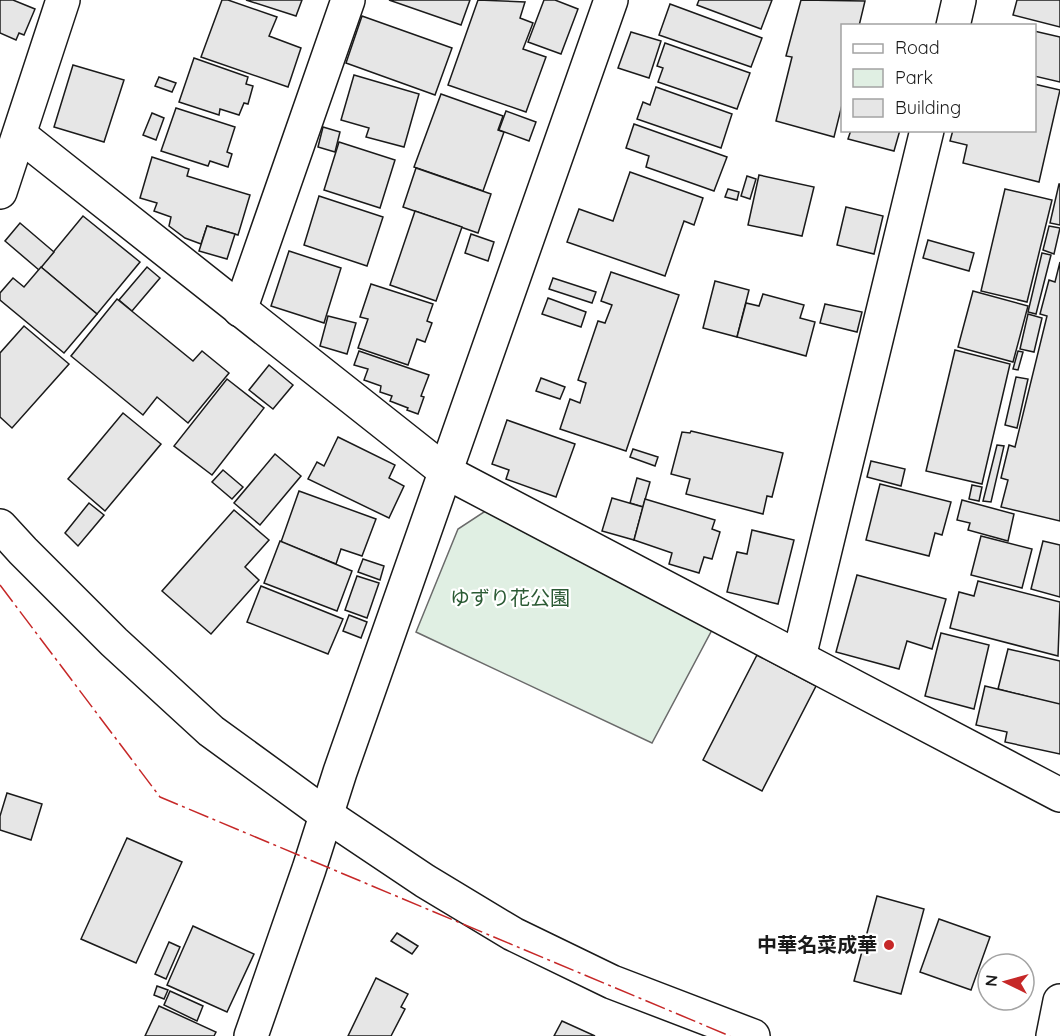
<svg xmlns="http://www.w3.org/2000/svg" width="1060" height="1036" font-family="Quicksand,'Noto Sans JP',sans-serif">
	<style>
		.green { fill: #e0efe3; stroke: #6a6a6a; stroke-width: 1.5 }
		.building { fill: #e6e6e6; stroke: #1a1a1a; stroke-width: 1.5 }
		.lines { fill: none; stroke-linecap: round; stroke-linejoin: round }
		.minor-casing { stroke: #1a1a1a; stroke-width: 36 }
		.tertiary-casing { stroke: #1a1a1a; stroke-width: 36 }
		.minor { stroke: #fff; stroke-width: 33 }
		.tertiary { stroke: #fff; stroke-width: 33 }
		.power { stroke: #c62828; stroke-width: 1.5; stroke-dasharray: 21 4.5 3 4.5; stroke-linecap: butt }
		.poi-dot { fill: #c62828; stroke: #fff; stroke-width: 2 }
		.labels { text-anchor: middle; stroke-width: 4.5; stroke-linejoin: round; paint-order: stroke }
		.park-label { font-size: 20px; fill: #2b5a34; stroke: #fff }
		.poi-label { font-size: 20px; font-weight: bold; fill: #1a1a1a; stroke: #fff; text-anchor: end }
	</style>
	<rect width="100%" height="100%" fill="#fff"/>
	<polygon class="green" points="490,508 713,628 652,743 416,632 458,529"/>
	<g class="building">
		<polygon points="0,0 13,0 35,9 24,35 19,33 16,40 0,33"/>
		<polygon points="222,0 228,0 277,17 269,36 301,48 288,87 201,57"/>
		<polygon points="246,0 302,0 296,16"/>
		<polygon points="389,0 470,0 461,25"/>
		<polygon points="478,0 525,2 520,18 533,23 523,49 546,57 526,112 448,85"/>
		<polygon points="544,0 555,0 578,9 561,54 528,42"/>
		<polygon points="699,0 772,0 761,29 697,5"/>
		<polygon points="801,0 865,1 859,26 842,26 842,105 834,137 776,121 792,57 786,56"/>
		<polygon points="1017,0 1060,0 1060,27 1013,15"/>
		<polygon points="670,4 762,38 751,67 659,35"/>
		<polygon points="362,16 452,48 435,95 346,63"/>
		<polygon points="1034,31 1060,37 1060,82 1034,76"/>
		<polygon points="631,32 661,41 649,78 618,68"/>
		<polygon points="665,43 750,73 737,109 658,82 663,68 657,66"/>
		<polygon points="194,58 248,77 246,84 253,86 248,104 244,103 239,115 220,109 219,115 179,102"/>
		<polygon points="73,65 124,80 104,142 54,127"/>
		<polygon points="354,75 419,94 404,147 366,137 369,128 341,120"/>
		<polygon points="159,77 176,83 172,92 155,86"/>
		<polygon points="1034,84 1060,90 1039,182 963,163 967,145 950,141 953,130 1034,130"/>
		<polygon points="656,87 732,114 721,148 637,119 643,102 650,105"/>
		<polygon points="441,94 503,116 498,130 504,132 483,191 414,167"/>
		<polygon points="176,108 235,127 227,152 232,154 228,167 210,161 208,166 161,151"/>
		<polygon points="506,111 536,122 529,141 499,130"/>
		<polygon points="152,113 164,118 156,140 143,135"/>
		<polygon points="634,124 727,157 714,191 646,167 649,156 626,148"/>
		<polygon points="323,127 340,132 335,152 318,147"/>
		<polygon points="851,130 900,130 894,151 848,139"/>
		<polygon points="339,142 395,160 380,208 324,190"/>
		<polygon points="152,157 189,169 187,176 250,195 238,235 207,226 201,244 185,238 169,226 171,217 154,211 157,203 140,198"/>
		<polygon points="416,168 491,194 478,233 403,207"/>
		<polygon points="630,172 703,198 694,225 684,221 665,276 567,242 579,209 613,221"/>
		<polygon points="759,175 814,187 802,236 748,225"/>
		<polygon points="747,176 756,179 750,199 741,196"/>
		<polygon points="1059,184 1060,184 1060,225 1050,223"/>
		<polygon points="728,189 739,192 737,200 725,197"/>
		<polygon points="1005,189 1052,200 1027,302 981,291"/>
		<polygon points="319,196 383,217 367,266 304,245"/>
		<polygon points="846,207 883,216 874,254 837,245"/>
		<polygon points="415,211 462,227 436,301 390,285"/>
		<polygon points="83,216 140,262 97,314 41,267"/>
		<polygon points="20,223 54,252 39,270 5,241"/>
		<polygon points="207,226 235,234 227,259 199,251"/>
		<polygon points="1049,226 1060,228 1054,254 1043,250"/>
		<polygon points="471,234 494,242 488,261 465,253"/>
		<polygon points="928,240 974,253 969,271 923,258"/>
		<polygon points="289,251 341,268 324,323 271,306"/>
		<polygon points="1042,253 1051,255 1036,314 1028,312"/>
		<polygon points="1060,262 1060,521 1001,507 1008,480 1001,478 1009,445 1015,447 1047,316 1040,314 1049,280 1055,282"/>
		<polygon points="41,267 97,314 64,353 0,300 0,293 13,278 24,287"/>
		<polygon points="147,267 160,278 132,311 119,300"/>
		<polygon points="611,272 679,295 626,451 560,429 570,399 580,403 586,383 578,380 598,321 605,323 612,305 601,301"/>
		<polygon points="553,278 596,292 592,303 549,289"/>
		<polygon points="715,281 749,290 737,337 703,328"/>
		<polygon points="371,284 433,304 427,321 432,323 425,342 417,339 408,365 358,348 368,319 360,317"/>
		<polygon points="973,291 1028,306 1013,362 958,347"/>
		<polygon points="763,294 804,305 800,318 815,322 806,356 737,337 746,303 759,306"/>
		<polygon points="548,298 586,312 581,327 542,314"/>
		<polygon points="117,299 193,361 202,351 229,373 188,423 157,397 143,415 71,356"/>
		<polygon points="825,304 862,312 857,332 820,323"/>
		<polygon points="1028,314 1042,318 1034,352 1020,349"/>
		<polygon points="328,316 356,323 347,354 320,346"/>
		<polygon points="24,326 69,364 12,428 0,417 0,353"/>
		<polygon points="955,350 1010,364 982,484 926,471"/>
		<polygon points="359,351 429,375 421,396 424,397 418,414 407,410 408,408 390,401 392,396 380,392 381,386 364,380 368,369 354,365"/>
		<polygon points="1018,351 1023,352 1018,370 1013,369"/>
		<polygon points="269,365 293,385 273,409 249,390"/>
		<polygon points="1016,377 1028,379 1017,428 1005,425"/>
		<polygon points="541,378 565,387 560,399 536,391"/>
		<polygon points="227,379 264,408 212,475 174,446"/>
		<polygon points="123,413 161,444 105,511 68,479"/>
		<polygon points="507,420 575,444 556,497 506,479 509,470 492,464"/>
		<polygon points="691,431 783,453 772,497 767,496 763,514 686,494 690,479 671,474 682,432 690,433"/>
		<polygon points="338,437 395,465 389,478 404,486 389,518 308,479 317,462 324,466"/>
		<polygon points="997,445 1004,446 991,502 983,501"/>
		<polygon points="633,449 658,457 655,466 630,457"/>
		<polygon points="275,454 301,476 260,525 234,503"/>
		<polygon points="871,461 905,469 901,486 867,477"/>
		<polygon points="223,470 243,487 232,499 212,482"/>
		<polygon points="637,478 650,482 643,507 630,503"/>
		<polygon points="880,484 951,502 942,535 935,533 929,556 866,540"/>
		<polygon points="972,485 982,487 979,501 969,499"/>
		<polygon points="299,491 376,519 362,556 341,549 336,564 281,542"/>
		<polygon points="612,498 643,507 634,540 602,531"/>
		<polygon points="645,499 715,520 712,529 720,532 712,559 704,557 699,573 669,564 672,553 634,540"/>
		<polygon points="962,500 1014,514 1008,541 968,530 970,523 957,520"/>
		<polygon points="89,503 104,515 78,546 65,533"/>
		<polygon points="234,510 269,540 245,567 259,580 211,634 162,591"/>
		<polygon points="752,530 794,540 778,604 727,592 737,552 747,554"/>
		<polygon points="981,536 1032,549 1022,588 971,575"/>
		<polygon points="280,541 352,571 337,611 264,583"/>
		<polygon points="1043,541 1060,545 1060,597 1031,589"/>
		<polygon points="363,559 384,566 380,580 358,572"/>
		<polygon points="857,575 946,599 932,649 907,641 899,669 836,652"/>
		<polygon points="357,576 379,583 367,618 345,610"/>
		<polygon points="978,581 1060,602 1058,656 950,628 959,592 974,596"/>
		<polygon points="261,586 343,619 328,654 247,622"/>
		<polygon points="349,615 367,622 361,638 343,631"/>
		<polygon points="941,633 989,645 974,709 925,696"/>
		<polygon points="1008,649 1060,661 1060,705 998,689"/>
		<polygon points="757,655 816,686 762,791 703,760"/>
		<polygon points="985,686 1060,704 1060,754 1005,742 1007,732 976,725"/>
		<polygon points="7,793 42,804 31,840 0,830 0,816"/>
		<polygon points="127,838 182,862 136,963 81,939"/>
		<polygon points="877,896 924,909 901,994 854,981"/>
		<polygon points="939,919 990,937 971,990 920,972"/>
		<polygon points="193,926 254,954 227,1012 167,985"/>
		<polygon points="397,933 418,946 412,954 391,941"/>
		<polygon points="169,942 180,947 166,979 155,974"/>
		<polygon points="376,978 408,994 401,1007 405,1009 391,1036 348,1036"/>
		<polygon points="157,986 168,990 164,999 154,995"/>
		<polygon points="170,991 203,1006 197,1021 164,1005"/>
		<polygon points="159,1006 216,1032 214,1036 145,1036"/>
		<polygon points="562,1021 595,1036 554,1036"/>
	</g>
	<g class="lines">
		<defs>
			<g id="minor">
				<polyline points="953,26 959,0"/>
				<polyline points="20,135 446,472 1060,795"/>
				<polyline points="0,192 63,0"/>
				<polyline points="240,310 348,0"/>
				<polyline points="799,657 927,130"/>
				<polyline points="251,1036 309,869 340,772 611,0"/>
			</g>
			<g id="tertiary">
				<polyline points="0,526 23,551 114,642 211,731 325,814 425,881 513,934 612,982 753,1036"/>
				<polyline points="1053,1036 1060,1001"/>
			</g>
		</defs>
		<use href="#minor" class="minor-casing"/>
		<use href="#tertiary" class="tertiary-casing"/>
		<use href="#minor" class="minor"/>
		<use href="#tertiary" class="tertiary"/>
		<polyline class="power" points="0,585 160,797 730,1036"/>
	</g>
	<circle class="poi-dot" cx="889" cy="945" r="6"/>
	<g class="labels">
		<g class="park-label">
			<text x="510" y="605">ゆずり花公園</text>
		</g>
		<g class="poi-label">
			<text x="877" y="952">中華名菜成華</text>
		</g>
	</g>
	<rect x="841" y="24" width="195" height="108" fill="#ffffff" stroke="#a3a3a3" stroke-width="1.5"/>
	<rect x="853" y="44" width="30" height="9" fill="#ffffff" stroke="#a3a3a3" stroke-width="1.5"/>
	<text x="895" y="54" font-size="18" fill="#1a1a1a">Road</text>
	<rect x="853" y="69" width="30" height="18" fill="#e0efe3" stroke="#a3a3a3" stroke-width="1.5"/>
	<text x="895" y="84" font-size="18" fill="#1a1a1a">Park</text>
	<rect x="853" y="99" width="30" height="18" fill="#e6e6e6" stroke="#a3a3a3" stroke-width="1.5"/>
	<text x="895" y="114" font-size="18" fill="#1a1a1a">Building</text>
	<g transform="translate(1006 982) rotate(275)"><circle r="28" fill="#ffffff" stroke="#a3a3a3" stroke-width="1.5"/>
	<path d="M0-4.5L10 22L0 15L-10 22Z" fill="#c62828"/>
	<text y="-9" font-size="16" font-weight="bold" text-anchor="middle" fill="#1a1a1a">N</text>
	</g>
</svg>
